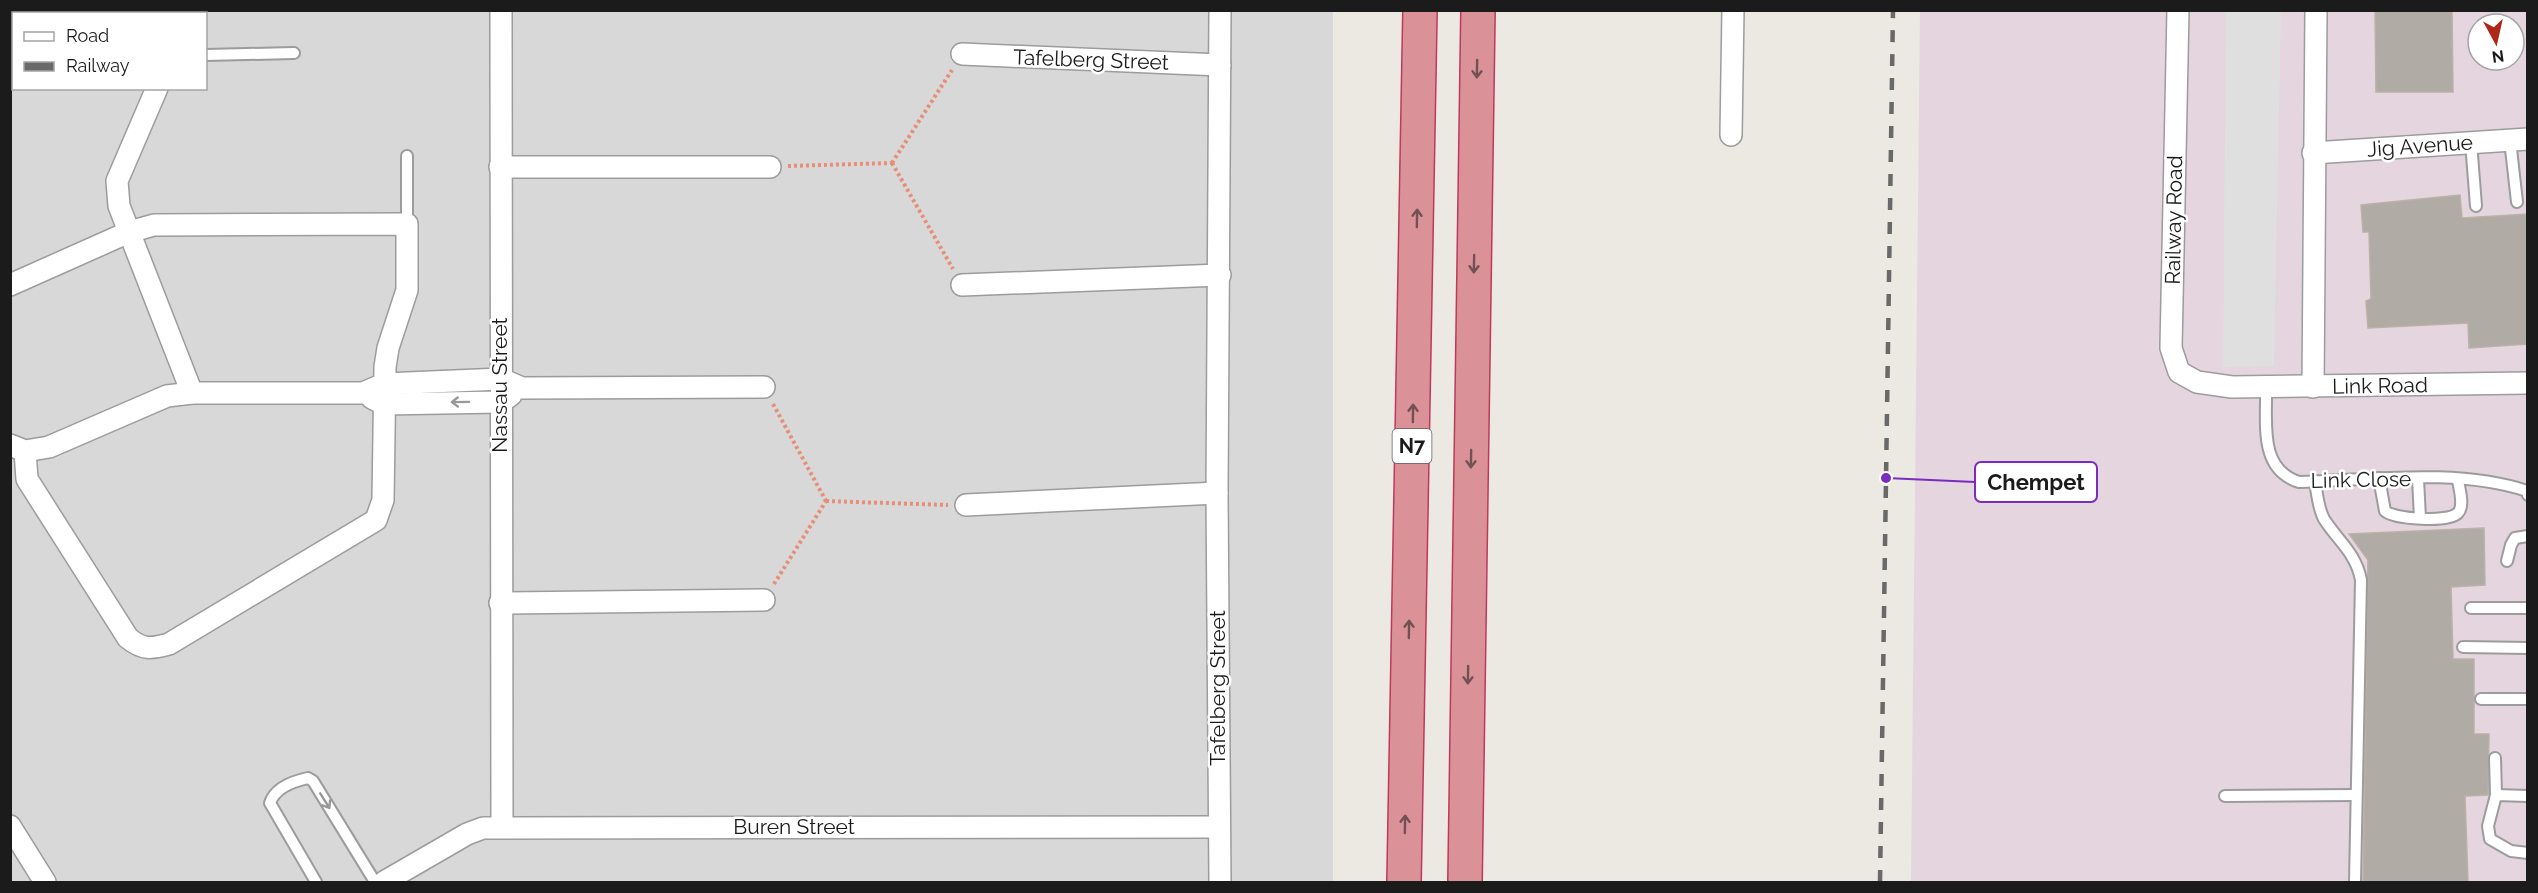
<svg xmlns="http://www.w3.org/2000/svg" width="2538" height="893" font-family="Raleway,sans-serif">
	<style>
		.residential { fill: #d9d8d8; fill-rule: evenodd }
		.industrial { fill: #e4d5df; fill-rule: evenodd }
		.parking { fill: #dfdfdf }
		.building { fill: #b0aba5; stroke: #bbb1a6; stroke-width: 1.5 }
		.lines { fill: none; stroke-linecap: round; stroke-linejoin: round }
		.service-casing { stroke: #9c9c9c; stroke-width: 14 }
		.minor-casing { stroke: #9c9c9c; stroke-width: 24 }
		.motorway-casing { stroke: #bf395a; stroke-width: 36 }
		.path { stroke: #e78e77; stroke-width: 4; stroke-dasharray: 3 3; stroke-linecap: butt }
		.service { stroke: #fff; stroke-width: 10 }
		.minor { stroke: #fff; stroke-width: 21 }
		.motorway { stroke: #da9298; stroke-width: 33 }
		.rail { stroke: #696969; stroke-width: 4.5; stroke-dasharray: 12 12; stroke-linecap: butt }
		.oneway { stroke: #715153 }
		.oneway2 { stroke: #989898 }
		.labels { text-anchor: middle; stroke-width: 5; stroke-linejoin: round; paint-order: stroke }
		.shield { fill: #fff; stroke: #5f5f5f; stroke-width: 1.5 }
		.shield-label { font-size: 20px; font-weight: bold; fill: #1b1b1b }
		.street-label { font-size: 21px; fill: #1b1b1b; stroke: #fff }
		.leader { fill: none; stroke: #7b2cbf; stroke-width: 2 }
		.callout-dot { fill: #7b2cbf; stroke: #fff; stroke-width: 2 }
		.callout { fill: #fff; stroke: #7b2cbf; stroke-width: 2 }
		.callout-label { font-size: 22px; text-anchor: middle; font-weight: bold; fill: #1b1b1b }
	</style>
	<rect width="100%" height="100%" fill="#ebe9e2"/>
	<path class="residential" d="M 10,11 L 1333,11 L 1333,882 L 11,882 ZM 14,14 L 206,14 L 206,88 L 14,88 Z"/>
	<path class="industrial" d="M 1920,11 L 2527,11 L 2527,882 L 1911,882 ZM 2478,24 L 2514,24 L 2514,60 L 2478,60 Z"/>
	<polygon class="parking" points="2226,11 2281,11 2274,366 2223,367"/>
	<g class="building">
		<polygon points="2375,10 2452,10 2453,92 2376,92"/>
		<polygon points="2460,195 2462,218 2528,214 2528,344 2469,348 2468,323 2368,328 2366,301 2371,299 2369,232 2363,232 2361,205"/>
		<polygon points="2484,528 2485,585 2451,587 2453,659 2474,659 2474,734 2489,734 2488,795 2465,796 2468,882 2363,882 2368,560 2349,534"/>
	</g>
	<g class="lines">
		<defs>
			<g id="service">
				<polyline points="206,55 294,53"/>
				<polyline points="2510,140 2517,202"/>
				<polyline points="2471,142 2476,206"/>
				<polyline points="407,224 407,156"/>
				<path d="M 2266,388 C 2267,422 2258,469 2299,482 C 2372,480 2457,468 2527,491 L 2528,495"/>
				<path d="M 2379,478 L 2385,511 C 2394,519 2448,523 2458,513 C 2465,505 2459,489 2458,480"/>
				<polyline points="2418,479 2420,518"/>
				<path d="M 2315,481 C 2317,493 2318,508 2324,519 C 2338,541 2356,553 2361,580 L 2355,882"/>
				<polyline points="2507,561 2511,545 2515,538 2528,536"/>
				<polyline points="2471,608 2528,608"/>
				<polyline points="2463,647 2528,648"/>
				<polyline points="2481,699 2528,699"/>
				<polyline points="2495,758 2496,795"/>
				<polyline points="2225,796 2356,795"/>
				<polyline points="2528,796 2496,795 2488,826 2490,839 2511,851 2528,853"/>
				<path d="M 316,882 L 270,803 C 275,788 294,781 308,778 L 313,781 L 375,882"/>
			</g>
			<g id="minor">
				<polyline points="501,10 502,827"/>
				<polyline points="1220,10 1217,493 1220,882"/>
				<polyline points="2178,10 2171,348 2179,372 2197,382 2232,387 2528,383"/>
				<polyline points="189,14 190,10"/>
				<polyline points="962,54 1220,65"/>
				<polyline points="157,88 117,181 119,206 192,393"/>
				<polyline points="1731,135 1733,10"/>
				<polyline points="2313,153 2528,139"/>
				<polyline points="500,167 770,167"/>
				<path d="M 10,285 L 129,232 L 154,225 L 407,224 L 407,290 L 388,348 L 385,367 L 383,500 L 376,520 L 169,644 C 151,649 143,650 128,638 L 27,479 L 25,451"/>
				<polyline points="962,285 1220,275"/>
				<polyline points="2313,387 2316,10"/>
				<polyline points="372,398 383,404 501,402 511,395"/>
				<polyline points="10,445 25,451 49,447 167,396 192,393 363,393 384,384 501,379 522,388 764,387"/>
				<polyline points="966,505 1217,493"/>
				<polyline points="500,603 764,600"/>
				<polyline points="10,826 45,882"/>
				<polyline points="384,882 467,834 483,828 1219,827"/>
			</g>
			<g id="motorway">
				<polyline points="1404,882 1420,10"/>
				<polyline points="1465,882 1478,10"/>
			</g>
		</defs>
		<use href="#service" class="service-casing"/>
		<use href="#minor" class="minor-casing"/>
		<use href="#motorway" class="motorway-casing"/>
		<g class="path">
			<polyline points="892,163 953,269"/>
			<polyline points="892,163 952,70"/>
			<polyline points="788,166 892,163"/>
			<polyline points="773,404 826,501"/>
			<polyline points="826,501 948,505"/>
			<polyline points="774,584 826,501"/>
		</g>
		<use href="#service" class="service"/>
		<use href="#minor" class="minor"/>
		<use href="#motorway" class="motorway"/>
		<polyline class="rail" points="1880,882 1893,10"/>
	</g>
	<defs><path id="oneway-shaft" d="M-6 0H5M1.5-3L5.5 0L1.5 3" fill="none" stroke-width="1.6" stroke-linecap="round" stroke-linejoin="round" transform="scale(1.5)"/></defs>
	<g class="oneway">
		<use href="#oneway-shaft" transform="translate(1477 69) rotate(91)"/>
		<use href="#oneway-shaft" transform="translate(1417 218) rotate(-89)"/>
		<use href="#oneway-shaft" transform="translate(1474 264) rotate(91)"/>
		<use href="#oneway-shaft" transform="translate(1413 413) rotate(-89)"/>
		<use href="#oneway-shaft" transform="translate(1471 459) rotate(91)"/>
		<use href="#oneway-shaft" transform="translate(1409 629) rotate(-89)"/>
		<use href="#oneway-shaft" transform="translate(1468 675) rotate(91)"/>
		<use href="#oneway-shaft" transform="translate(1405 824) rotate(-89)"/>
	</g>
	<g class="oneway2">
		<use href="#oneway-shaft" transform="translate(460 402) rotate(179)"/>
		<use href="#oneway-shaft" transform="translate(325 801) rotate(58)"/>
	</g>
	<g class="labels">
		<rect class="shield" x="1392.5" y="429" width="39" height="34" rx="4.5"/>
		<g class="shield-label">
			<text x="1412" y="453">N7</text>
		</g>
		<g class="street-label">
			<text transform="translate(1091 60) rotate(2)" y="7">Tafelberg Street</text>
			<text transform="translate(2420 146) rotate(-4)" y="7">Jig Avenue</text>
			<text transform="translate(2174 220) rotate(-89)" y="7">Railway Road</text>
			<text transform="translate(500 385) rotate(-90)" y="7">Nassau Street</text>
			<text transform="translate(2380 386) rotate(-1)" y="7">Link Road</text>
			<text transform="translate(2361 480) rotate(-1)" y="7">Link Close</text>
			<text transform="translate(1218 688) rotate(-90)" y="7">Tafelberg Street</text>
			<text x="794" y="834">Buren Street</text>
		</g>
	</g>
	<path class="leader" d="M1886 478L1975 482"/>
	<circle class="callout-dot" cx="1886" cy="478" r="6"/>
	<rect class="callout" x="1975" y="462" width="122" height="40" rx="6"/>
	<g class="callout-label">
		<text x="2036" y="490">Chempet</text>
	</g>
	<rect width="2538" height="893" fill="none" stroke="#1b1b1b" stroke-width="24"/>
	<rect x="12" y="12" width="195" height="78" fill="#ffffff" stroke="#a4a4a4" stroke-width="1.5"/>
	<rect x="24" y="32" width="30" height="9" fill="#ffffff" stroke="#a4a4a4" stroke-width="1.5"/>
	<text x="66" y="42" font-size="18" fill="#1b1b1b">Road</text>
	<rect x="24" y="62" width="30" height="9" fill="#696969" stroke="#a4a4a4" stroke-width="1.5"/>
	<text x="66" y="72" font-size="18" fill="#1b1b1b">Railway</text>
	<g transform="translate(2496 42) rotate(172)"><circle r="28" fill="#ffffff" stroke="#a4a4a4" stroke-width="1.5"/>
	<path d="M0-4.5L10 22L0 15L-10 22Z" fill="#ae2718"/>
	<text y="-9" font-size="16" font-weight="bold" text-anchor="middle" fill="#1b1b1b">N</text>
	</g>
</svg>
